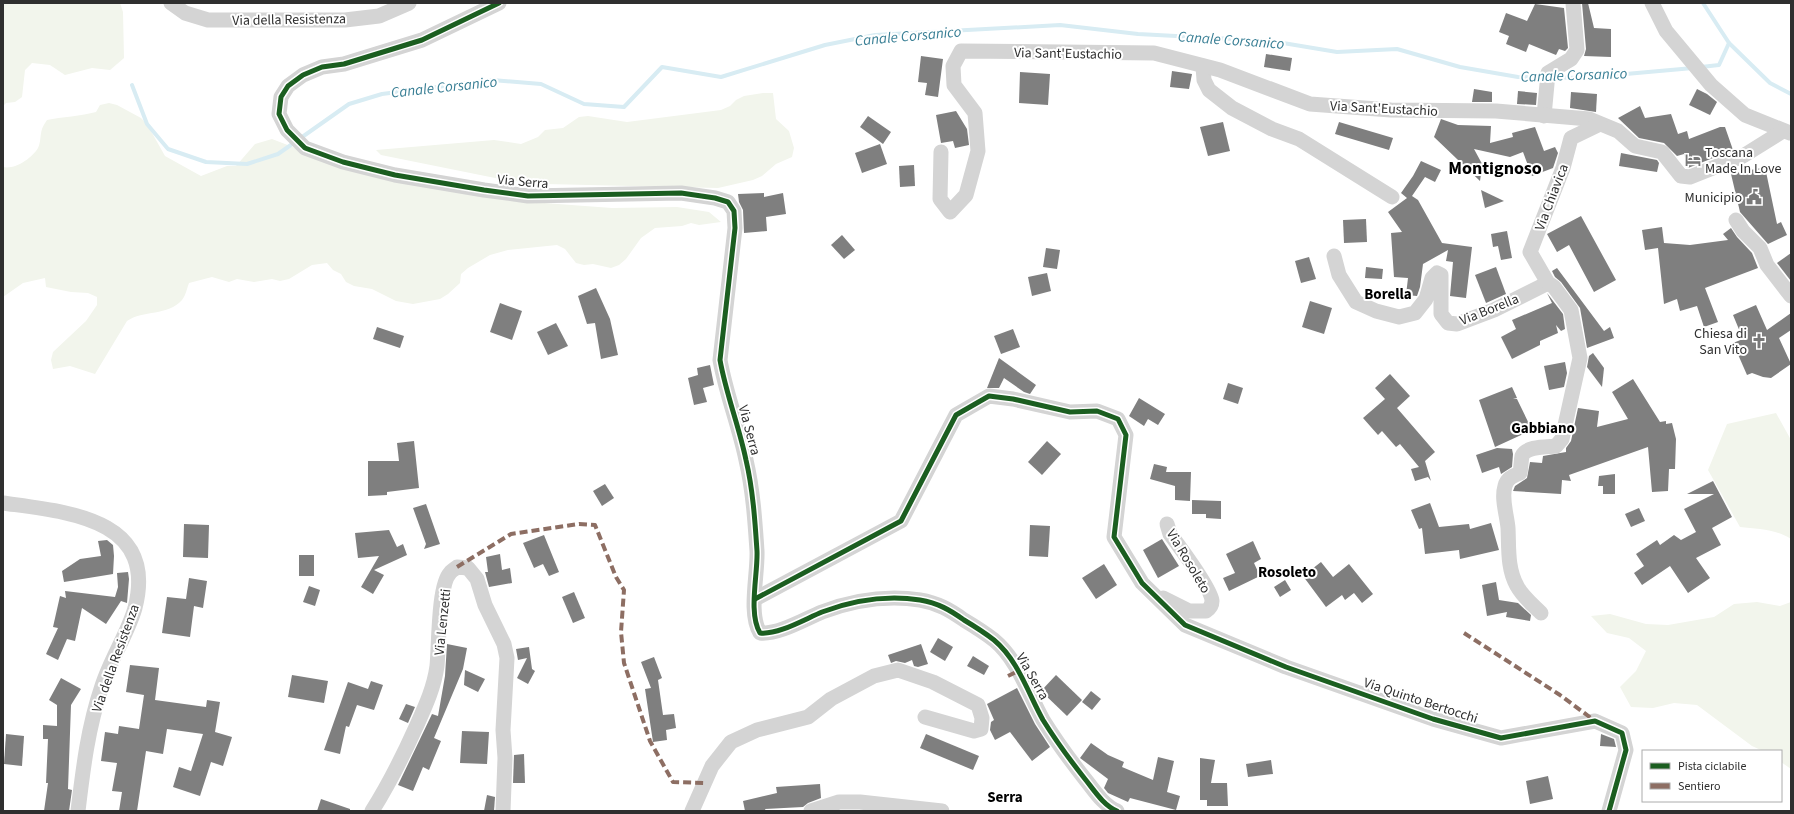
<svg xmlns="http://www.w3.org/2000/svg" width="1794" height="814" font-family="'Source Sans 3',sans-serif">
	<style>
		.green { fill: #f2f5ec }
		.lines { fill: none; stroke-linecap: round; stroke-linejoin: round }
		.stream { stroke: #d8ecf3; stroke-width: 4 }
		.building { fill: #7f7f7f }
		.minor { stroke: #d4d4d4; stroke-width: 15 }
		.quiet { stroke: #8d6e63; stroke-width: 4; stroke-dasharray: 8 4; stroke-linecap: butt }
		.cycleway-casing { stroke: #fff; stroke-width: 8 }
		.cycleway { stroke: #1b5e20; stroke-width: 5 }
		.labels { text-anchor: middle; stroke-width: 4; stroke-linejoin: round; paint-order: stroke }
		.street-label { font-size: 14px; fill: #2f2f2f; stroke: #fff }
		.poi-label { font-size: 14px; fill: #2f2f2f; stroke: #fff; text-anchor: end }
		.water-label { font-size: 15px; font-style: italic; fill: #397f95; stroke: #fff }
		.neighbourhood-label { font-size: 15px; font-weight: bold; fill: #000; stroke: #fff }
		.district-label { font-size: 18px; font-weight: bold; fill: #000; stroke: #fff }
	</style>
	<rect width="100%" height="100%" fill="#fff"/>
	<g class="green">
		<polygon points="3,3 120,3 123,12 124,58 110,70 92,68 65,75 50,65 32,63 25,70 22,97 15,102 6,103 3,106"/>
		<polygon points="763,93 773,93 776,119 789,131 794,148 792,157 776,164 762,176 753,180 718,188 545,184 505,180 381,155 376,150 494,140 521,144 538,137 545,130 563,128 579,117 588,116 627,122 721,110 730,106 736,100 744,96"/>
		<path d="M 109,103 L 117,105 L 141,118 L 147,124 L 165,156 L 201,176 L 227,166 L 236,166 L 255,144 L 272,139 L 298,149 L 517,201 L 612,208 L 677,207 L 709,212 L 721,222 L 699,225 L 691,223 L 682,226 L 655,228 L 641,238 L 626,259 L 619,265 L 611,268 L 593,264 L 584,265 L 576,263 L 565,249 L 557,245 L 508,250 L 490,255 L 468,268 L 461,274 L 460,283 L 448,294 L 440,299 L 413,304 L 396,301 L 372,289 L 354,286 L 346,282 L 341,274 L 333,270 L 327,263 L 312,265 L 289,279 L 280,281 L 272,279 L 254,282 L 237,279 L 229,282 L 212,277 L 189,283 C 187,288 186,295 182,300 C 168,316 143,310 127,321 L 95,374 L 70,366 L 53,369 L 51,360 L 53,352 L 86,321 L 97,305 L 97,297 L 88,293 L 71,292 L 46,287 L 45,278 L 23,283 L 3,297 L 3,167 C 15,170 32,158 38,148 C 41,142 40,135 42,129 C 43,126 45,123 47,120 C 61,117 82,116 96,112 L 100,105 Z"/>
		<path d="M 1776,413 L 1791,440 L 1791,539 C 1776,529 1757,529 1740,527 L 1708,470 L 1727,424 Z"/>
		<polygon points="1757,602 1780,606 1791,602 1791,769 1781,762 1781,751 1763,751 1752,746 1697,705 1674,703 1653,708 1631,707 1620,687 1636,671 1646,651 1629,638 1607,633 1591,616 1610,614 1646,624 1668,625 1714,617 1734,604"/>
	</g>
	<g class="lines">
		<g class="stream">
			<polyline points="1703,3 1729,43 1770,83 1791,94"/>
			<polyline points="1701,67 1719,65 1729,43"/>
			<polyline points="132,85 147,124 168,149 206,162 247,164 278,154 349,104 382,94 492,80 541,84 584,104 624,107 662,67 721,77 825,45 875,35 1060,25 1138,34 1271,41 1337,52 1397,49 1460,67 1518,77 1581,78 1693,68"/>
		</g>
	</g>
	<g class="building">
		<polygon points="1582,3 1588,3 1594,28 1611,29 1611,57 1584,56 1586,49"/>
		<polygon points="1535,4 1564,8 1568,48 1565,51 1559,49 1556,55 1529,44 1526,52 1506,44 1509,36 1499,32 1506,13 1527,21"/>
		<polygon points="1266,54 1292,58 1290,71 1264,67"/>
		<polygon points="921,56 943,59 938,97 925,95 927,83 918,82"/>
		<polygon points="1172,71 1192,74 1189,89 1170,87"/>
		<polygon points="1020,72 1050,74 1048,105 1019,103"/>
		<polygon points="1474,89 1492,92 1492,102 1472,102"/>
		<polygon points="1697,89 1707,94 1717,102 1710,115 1689,105"/>
		<polygon points="1518,91 1537,93 1536,105 1517,104"/>
		<polygon points="1571,92 1597,94 1596,112 1570,108"/>
		<polygon points="1640,106 1645,118 1671,114 1678,134 1687,131 1689,139 1720,127 1725,127 1733,150 1688,168 1684,154 1677,156 1664,143 1639,138 1618,118"/>
		<polygon points="956,111 967,129 969,145 955,148 953,141 941,143 936,115"/>
		<polygon points="868,116 891,132 883,144 860,127"/>
		<polygon points="1441,119 1458,125 1491,126 1490,143 1513,137 1512,133 1535,127 1544,151 1555,147 1558,153 1553,168 1532,176 1523,152 1510,157 1474,149 1487,173 1481,174 1480,181 1434,137"/>
		<polygon points="1223,122 1230,151 1208,156 1200,127"/>
		<polygon points="1339,122 1393,138 1389,150 1335,134"/>
		<polygon points="880,144 887,164 862,173 855,153"/>
		<polygon points="1621,153 1657,160 1659,163 1657,172 1619,166"/>
		<polygon points="1421,161 1441,170 1435,182 1425,177 1412,196 1418,200 1442,243 1472,247 1466,298 1450,296 1453,262 1446,261 1448,250 1423,264 1420,287 1417,296 1406,295 1408,278 1394,277 1391,233 1402,232 1388,212 1407,198 1401,193 1413,176"/>
		<polygon points="914,165 915,186 900,187 899,166"/>
		<polygon points="1765,167 1777,224 1781,222 1787,235 1768,244 1740,212 1731,174"/>
		<polygon points="1481,190 1504,201 1485,208"/>
		<polygon points="764,193 764,197 783,193 786,214 766,217 767,231 744,233 743,210 739,202 738,194"/>
		<polygon points="1581,216 1616,280 1594,292 1569,245 1557,252 1547,234"/>
		<polygon points="1366,219 1367,242 1344,243 1343,220"/>
		<polygon points="1662,227 1664,243 1690,245 1728,240 1723,234 1731,228 1737,237 1752,253 1758,268 1705,288 1718,322 1704,327 1697,306 1680,311 1677,299 1664,304 1658,248 1645,250 1642,230"/>
		<polygon points="1507,231 1512,258 1501,260 1498,246 1493,247 1491,234"/>
		<polygon points="842,235 855,250 844,259 831,245"/>
		<polygon points="1046,248 1060,250 1057,269 1043,267"/>
		<polygon points="1791,253 1791,281 1777,263"/>
		<polygon points="1309,257 1316,279 1301,283 1295,261"/>
		<polygon points="1366,267 1383,269 1382,279 1365,278"/>
		<polygon points="1496,267 1506,294 1486,303 1475,275"/>
		<polygon points="1557,268 1604,331 1610,327 1614,338 1587,348 1580,308 1561,282 1555,277 1552,271"/>
		<polygon points="1047,273 1051,291 1032,296 1028,277"/>
		<polygon points="596,288 610,319 618,355 601,359 595,323 587,324 578,296"/>
		<polygon points="1547,293 1563,314 1565,329 1561,331 1556,325 1558,333 1540,341 1540,345 1512,359 1501,337 1516,329 1512,320 1552,303"/>
		<polygon points="1310,301 1332,308 1324,334 1302,327"/>
		<polygon points="500,303 522,311 512,340 490,332"/>
		<polygon points="1756,305 1767,330 1791,313 1791,330 1779,338 1791,364 1771,378 1763,377 1752,373 1747,375 1733,343 1743,339 1733,315"/>
		<polygon points="556,323 568,346 548,355 537,332"/>
		<polygon points="377,327 404,336 400,348 373,339"/>
		<polygon points="1013,329 1020,347 1001,354 994,336"/>
		<polygon points="1593,353 1604,368 1602,387 1587,367 1589,356"/>
		<polygon points="999,358 1036,385 1030,394 1024,392 1004,378 999,388 987,388"/>
		<polygon points="1565,362 1567,373 1564,387 1549,390 1544,366"/>
		<polygon points="710,365 714,385 703,388 707,402 694,405 688,378 698,375 697,368"/>
		<polygon points="1390,374 1410,396 1397,408 1435,452 1425,461 1431,481 1428,477 1415,481 1411,469 1419,467 1400,444 1396,447 1382,431 1378,435 1363,418 1385,399 1375,388"/>
		<polygon points="1633,379 1660,422 1666,421 1666,424 1672,423 1676,439 1675,469 1669,469 1668,491 1652,492 1648,447 1569,475 1571,481 1562,480 1561,494 1513,491 1515,486 1527,478 1530,462 1542,463 1543,456 1566,452 1566,448 1571,441 1578,408 1599,411 1597,427 1628,419 1612,392"/>
		<polygon points="1228,383 1243,388 1238,404 1223,399"/>
		<polygon points="1512,387 1517,398 1513,399 1517,399 1532,430 1495,447 1479,400"/>
		<polygon points="1139,398 1165,414 1158,425 1148,419 1144,426 1129,416"/>
		<polygon points="414,441 419,488 387,492 387,495 368,496 368,461 399,461 397,443"/>
		<polygon points="1047,441 1061,454 1042,475 1028,462"/>
		<polygon points="1497,448 1512,449 1513,454 1512,467 1501,474 1499,467 1482,473 1476,455"/>
		<polygon points="1154,464 1167,467 1166,472 1191,472 1190,501 1175,500 1175,486 1150,479"/>
		<polygon points="1615,474 1615,494 1603,494 1603,486 1598,486 1599,476"/>
		<polygon points="1713,481 1732,517 1712,528 1721,545 1696,558 1710,578 1688,593 1670,566 1642,585 1634,573 1644,566 1636,554 1657,540 1660,545 1674,535 1681,540 1696,532 1684,509 1714,494 1687,494"/>
		<polygon points="605,484 614,498 602,506 593,491"/>
		<polygon points="1192,500 1221,501 1221,519 1206,518 1206,514 1192,514"/>
		<polygon points="1430,503 1439,527 1469,524 1470,529 1491,523 1499,550 1460,559 1459,550 1425,554 1422,528 1419,529 1411,510"/>
		<polygon points="426,504 440,544 424,549 426,544 413,508"/>
		<polygon points="1639,508 1645,521 1631,527 1625,514"/>
		<polygon points="184,524 209,525 208,558 183,557"/>
		<polygon points="1030,525 1050,526 1048,557 1029,556"/>
		<polygon points="389,530 397,547 403,544 407,555 374,570 384,575 373,594 361,587 379,556 358,558 355,533"/>
		<polygon points="544,535 559,572 549,576 543,564 534,568 523,543"/>
		<polygon points="1162,539 1179,566 1158,578 1143,550"/>
		<polygon points="107,540 113,545 114,556 113,574 64,582 62,571 80,559 101,556 98,541"/>
		<polygon points="1253,541 1261,559 1254,563 1260,576 1229,591 1223,578 1235,573 1226,554"/>
		<polygon points="500,554 502,570 510,568 512,583 489,587 485,572 488,572 486,557"/>
		<rect x="299" y="555" width="15" height="21"/>
		<polygon points="1321,562 1333,577 1349,564 1373,594 1362,603 1354,593 1345,600 1342,595 1326,607 1303,576"/>
		<polygon points="1104,564 1117,585 1096,599 1082,578"/>
		<polygon points="128,572 129,579 127,603 121,601 106,624 82,608 75,641 67,639 58,660 46,654 58,628 53,627 60,596 66,598 65,591 115,597 118,587 117,573"/>
		<polygon points="189,578 207,581 203,608 194,606 190,637 162,633 167,597 186,599"/>
		<polygon points="1285,580 1291,590 1280,597 1274,587"/>
		<polygon points="1496,582 1499,600 1518,603 1531,615 1530,621 1506,617 1507,612 1487,616 1482,585"/>
		<polygon points="309,586 320,590 315,606 303,602"/>
		<polygon points="574,592 585,618 573,623 562,597"/>
		<polygon points="938,638 953,647 945,661 930,652"/>
		<polygon points="447,644 467,648 463,669 434,738 441,741 429,770 423,767 413,791 398,785 432,714 438,716 445,676"/>
		<polygon points="921,644 928,664 918,667 914,666 912,660 905,663 896,661 891,663 888,655"/>
		<polygon points="529,647 532,669 535,671 528,684 517,678 527,658 518,660 516,649"/>
		<polygon points="973,656 989,666 984,675 967,666"/>
		<polygon points="654,657 662,678 658,680 663,715 674,714 676,728 666,730 667,740 653,742 645,689 651,688 641,662"/>
		<polygon points="130,665 159,668 155,700 206,707 207,700 220,702 215,732 232,737 223,766 211,762 200,796 173,787 179,767 191,771 203,734 167,729 163,754 146,751 137,811 119,811 122,792 112,791 117,763 101,761 105,732 118,734 119,726 139,729 144,695 126,692"/>
		<polygon points="465,670 485,679 478,692 464,685"/>
		<polygon points="292,675 328,681 324,703 288,697"/>
		<polygon points="1056,675 1082,700 1067,716 1041,691"/>
		<polygon points="61,678 81,689 71,705 68,789 72,790 69,811 44,811 48,783 46,783 48,739 43,739 43,725 57,726 57,705 49,700"/>
		<polygon points="371,681 383,685 374,710 357,705 349,727 346,726 340,754 324,750 348,682 368,689"/>
		<polygon points="1017,688 1035,724 1050,747 1032,761 1010,732 995,740 990,730 991,722 994,720 987,704"/>
		<polygon points="1091,691 1101,699 1092,710 1082,702"/>
		<polygon points="406,704 415,707 408,723 399,719"/>
		<polygon points="462,731 489,732 487,764 460,763"/>
		<polygon points="6,734 24,736 22,766 4,764"/>
		<polygon points="926,734 979,756 973,770 920,748"/>
		<polygon points="1601,734 1614,739 1616,747 1600,746"/>
		<polygon points="1091,743 1108,755 1124,762 1122,767 1153,780 1158,757 1174,761 1167,792 1180,796 1176,810 1130,798 1128,802 1108,793 1104,788 1108,779 1080,758"/>
		<polygon points="524,754 525,783 513,783 514,755"/>
		<polygon points="1200,758 1215,760 1211,783 1227,783 1228,806 1207,806 1207,800 1200,800"/>
		<polygon points="1271,760 1273,774 1248,777 1246,764"/>
		<polygon points="1548,776 1553,799 1530,804 1526,781"/>
		<polygon points="820,784 821,798 808,803 803,807 765,809 766,811 745,811 743,801 777,793 776,787"/>
		<polygon points="487,795 495,797 494,811 484,811"/>
		<polygon points="321,799 350,809 350,811 317,811"/>
	</g>
	<g class="lines">
		<g class="minor">
			<polyline points="171,3 185,13 208,20 345,20 379,16 409,3"/>
			<path d="M 499,3 L 422,40 L 344,64 L 322,67 L 303,75 L 288,86 L 281,97 L 279,114 L 287,130 L 305,148 L 343,162 L 395,175 L 484,190 L 528,196 L 681,193 L 715,198 L 728,202 L 734,211 L 735,228 L 720,360 C 726,394 739,426 746,460 C 753,490 755,521 757,551 C 758,574 748,613 760,633 C 778,635 805,619 822,612 C 854,600 887,595 920,600 C 938,603 950,610 964,620 C 974,626 985,633 994,640 C 1018,660 1028,693 1043,720 C 1056,741 1070,760 1085,779 C 1094,790 1103,805 1117,811"/>
			<polyline points="1652,3 1666,31 1711,85 1745,115 1790,133"/>
			<polyline points="1203,66 1204,80 1209,90 1232,108 1272,129 1299,139 1392,197"/>
			<polyline points="1544,116 1548,73 1571,59 1577,50 1573,3"/>
			<polyline points="941,152 940,199 950,212 966,195 978,151 975,113 954,85 953,66 961,51 1154,53 1220,70 1310,104 1391,110 1496,111 1589,119 1618,131 1635,146 1662,152 1681,176 1690,177 1743,156 1783,131"/>
			<polyline points="1736,220 1743,231 1760,248 1767,265 1791,296"/>
			<polyline points="1334,256 1339,275 1356,302 1376,311 1399,317 1415,313 1426,299 1432,278 1437,273 1441,275 1441,314 1448,323 1457,324 1494,310 1548,283"/>
			<path d="M 3,503 C 67,512 158,518 135,608 C 128,633 110,660 102,686 C 88,727 83,769 78,811"/>
			<path d="M 1163,598 L 1189,611 L 1206,611 C 1209,609 1212,606 1212,601 C 1212,590 1179,546 1170,534 L 1167,524"/>
			<polyline points="755,599 901,521 956,415 989,396 1013,399 1070,412 1097,411 1118,419 1126,435 1114,537 1142,583 1185,625 1286,667 1433,719 1501,738 1595,721 1622,733 1626,750 1609,811"/>
			<path d="M 1541,613 C 1533,605 1522,596 1517,586 C 1507,568 1509,547 1508,528 C 1507,515 1501,499 1505,486 C 1507,478 1513,476 1520,473 C 1521,468 1521,461 1522,456 C 1526,446 1547,447 1556,446 L 1562,439 L 1580,358 L 1571,310 L 1554,287 L 1548,283 L 1530,252 L 1563,168 L 1571,138 L 1600,124"/>
			<path d="M 372,811 C 389,784 403,756 416,727 C 425,707 434,688 437,666 C 439,647 438,585 450,573 C 451,571 455,569 457,567 L 468,568 L 477,579 L 485,605 L 504,644 L 507,658 L 503,730 L 505,758 L 503,811"/>
			<polyline points="692,811 712,766 731,742 757,730 808,717 831,699 874,676 898,670 933,682 978,705 982,718 981,729 974,731 925,717"/>
			<polyline points="811,811 839,802 860,802 942,811"/>
		</g>
		<g class="quiet">
			<polyline points="457,567 511,534 579,524 595,525 616,577 624,590 621,632 624,663 650,741 673,782 704,783"/>
			<polyline points="1464,633 1560,695 1595,721"/>
			<polyline points="1008,676 1018,671"/>
		</g>
		<defs>
			<g id="cycleway">
				<path d="M 499,3 L 422,40 L 344,64 L 322,67 L 303,75 L 288,86 L 281,97 L 279,114 L 287,130 L 305,148 L 343,162 L 395,175 L 484,190 L 528,196 L 681,193 L 715,198 L 728,202 L 734,211 L 735,228 L 720,360 C 726,394 739,426 746,460 C 753,490 755,521 757,551 C 758,574 748,613 760,633 C 778,635 805,619 822,612 C 854,600 887,595 920,600 C 938,603 950,610 964,620 C 974,626 985,633 994,640 C 1018,660 1028,693 1043,720 C 1056,741 1070,760 1085,779 C 1094,790 1103,805 1117,811"/>
				<polyline points="755,599 901,521 956,415 989,396 1013,399 1070,412 1097,411 1118,419 1126,435 1114,537 1142,583 1185,625 1286,667 1433,719 1501,738 1595,721 1622,733 1626,750 1609,811"/>
			</g>
		</defs>
		<use href="#cycleway" class="cycleway-casing"/>
		<use href="#cycleway" class="cycleway"/>
	</g>
	<defs>
		<symbol id="hotel-bare" viewBox="-9 -9 18 18"><path d="M-6-4.5h1.5V1H6V5H4.5V3h-9V5H-6ZM-4 0a1.8 1.8 0 1 1 3.6 0ZM.5 0V-2.5h3Q6-2.5 6 0Z" fill="#787878" stroke="#fff" stroke-width="2.5" paint-order="stroke"/></symbol>
		<symbol id="civic-bare" viewBox="-9 -9 18 18"><path d="M-.6-6.5H3V-4.5H.6V-3L4-1V1h2V6H-6V1h2V-1L-.6-3ZM-1.2 2.5V6h2.4V2.5Z" fill="#787878" stroke="#fff" stroke-width="2.5" paint-order="stroke"/></symbol>
		<symbol id="church-bare" viewBox="-9 -9 18 18"><path d="M-1.2-6h2.4v3.5h3.3v2.4h-3.3V6h-2.4V-.1h-3.3v-2.4h3.3Z" fill="#787878" stroke="#fff" stroke-width="2.5" paint-order="stroke"/></symbol>
	</defs>
	<g fill-rule="evenodd">
		<use href="#hotel-bare" x="1682" y="149" width="22" height="22"/>
		<use href="#civic-bare" x="1743" y="186" width="22" height="22"/>
		<use href="#church-bare" x="1748" y="330" width="22" height="22"/>
	</g>
	<g class="labels">
		<g class="street-label">
			<text transform="translate(289 19) rotate(-1)" y="5">Via della Resistenza</text>
			<text transform="translate(1068 53) rotate(1)" y="5">Via Sant'Eustachio</text>
			<text transform="translate(1384 108) rotate(3)" y="5">Via Sant'Eustachio</text>
			<text transform="translate(523 181) rotate(5)" y="5">Via Serra</text>
			<text transform="translate(1551 197) rotate(-69)" y="5">Via Chiavica</text>
			<text transform="translate(1489 309) rotate(-22)" y="5">Via Borella</text>
			<text transform="translate(750 430) rotate(75)" y="5">Via Serra</text>
			<text transform="translate(1189 561) rotate(59)" y="5">Via Rosoleto</text>
			<text transform="translate(442 622) rotate(-84)" y="5">Via Lenzetti</text>
			<text transform="translate(115 658) rotate(-70)" y="5">Via della Resistenza</text>
			<text transform="translate(1033 676) rotate(60)" y="5">Via Serra</text>
			<text transform="translate(1421 700) rotate(18)" y="5">Via Quinto Bertocchi</text>
		</g>
		<g class="poi-label">
			<text x="1705" y="157" text-anchor="start">Toscana<tspan x="1705" dy="16">Made In Love</tspan></text>
			<text x="1742" y="202">Municipio</text>
			<text x="1747" y="338">Chiesa di<tspan x="1747" dy="16">San Vito</tspan></text>
		</g>
		<g class="water-label">
			<text transform="translate(908 36) rotate(-5)" y="5">Canale Corsanico</text>
			<text transform="translate(1231 40) rotate(4)" y="5">Canale Corsanico</text>
			<text transform="translate(1574 75) rotate(-2)" y="5">Canale Corsanico</text>
			<text transform="translate(444 87) rotate(-6)" y="5">Canale Corsanico</text>
		</g>
		<g class="neighbourhood-label">
			<text x="1388" y="299">Borella</text>
			<text x="1543" y="433">Gabbiano</text>
			<text x="1287" y="577">Rosoleto</text>
			<text x="1005" y="802">Serra</text>
		</g>
		<g class="district-label">
			<text x="1495" y="174">Montignoso</text>
		</g>
	</g>
	<rect width="1794" height="814" fill="none" stroke="#2f2f2f" stroke-width="8"/>
	<rect x="1642" y="750" width="140" height="52" fill="#ffffff" stroke="#acacac"/>
	<rect x="1650" y="763" width="20" height="6" fill="#1b5e20" stroke="#acacac"/>
	<text x="1678" y="770" font-size="12" fill="#2f2f2f">Pista ciclabile</text>
	<rect x="1650" y="783" width="20" height="6" fill="#8d6e63" stroke="#acacac"/>
	<text x="1678" y="790" font-size="12" fill="#2f2f2f">Sentiero</text>
</svg>
